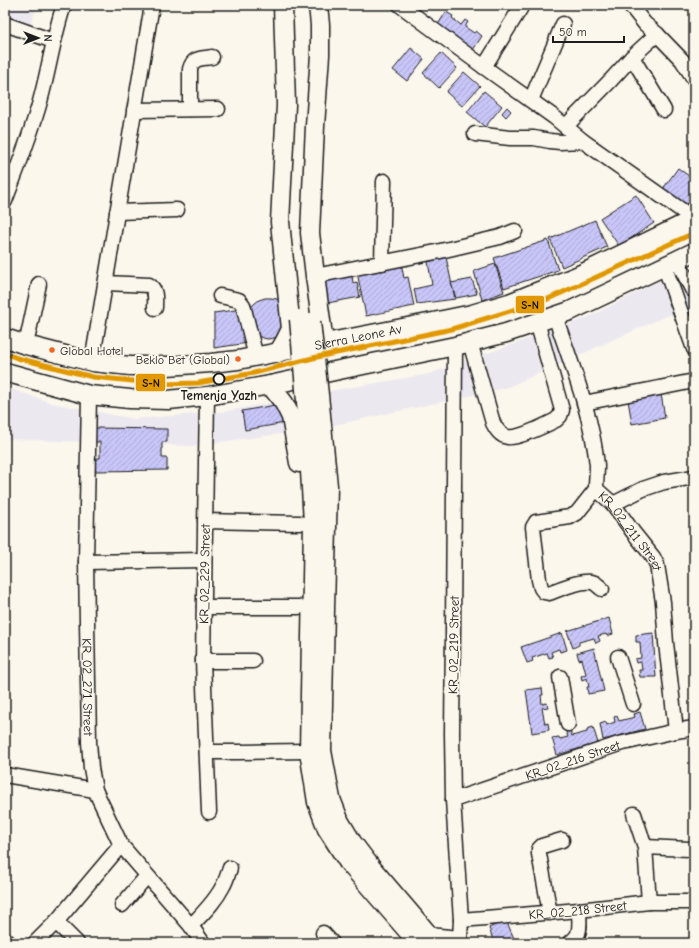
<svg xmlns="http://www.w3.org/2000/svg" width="699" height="948" font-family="'Comic Neue',sans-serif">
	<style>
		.built { fill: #ece8f0 }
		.building { fill: url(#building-hatch); stroke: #1c1c1c }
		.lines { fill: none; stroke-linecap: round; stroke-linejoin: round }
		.minor-casing { stroke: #1c1c1c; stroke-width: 17 }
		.major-casing { stroke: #1c1c1c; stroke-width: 21 }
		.minor { stroke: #fbf7ec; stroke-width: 14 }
		.major { stroke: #fbf7ec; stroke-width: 18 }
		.major-bridge-casing { stroke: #1c1c1c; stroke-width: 21; stroke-linecap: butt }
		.major-bridge { stroke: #fbf7ec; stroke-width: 18 }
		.rail-1-casing { stroke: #fbf7ec; stroke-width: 8 }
		.rail-1 { stroke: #e19803; stroke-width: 5 }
		.bus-dot { fill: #f26522; stroke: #fbf7ec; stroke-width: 1.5 }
		.stop-dot { fill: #fbf7ec; stroke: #1c1c1c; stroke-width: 2 }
		.labels { text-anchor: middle; stroke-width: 4; stroke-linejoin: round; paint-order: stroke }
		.bus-label { font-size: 12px; fill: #1c1c1c; stroke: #fbf7ec; text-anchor: start }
		.street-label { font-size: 13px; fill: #1c1c1c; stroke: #fbf7ec }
		.stop-label { font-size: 13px; font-weight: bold; fill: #1c1c1c; stroke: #fbf7ec }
		.line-badge { stroke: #fbf7ec; stroke-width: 1.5 }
		.pale-badge-label { font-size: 11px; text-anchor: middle; font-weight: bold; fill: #111 }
	</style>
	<defs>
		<pattern id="building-hatch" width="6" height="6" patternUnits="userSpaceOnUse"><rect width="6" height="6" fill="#c8c5f8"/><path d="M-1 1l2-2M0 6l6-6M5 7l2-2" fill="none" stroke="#aba9d4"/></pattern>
	</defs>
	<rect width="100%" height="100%" fill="#fbf7ec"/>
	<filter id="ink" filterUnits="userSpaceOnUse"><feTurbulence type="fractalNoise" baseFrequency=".025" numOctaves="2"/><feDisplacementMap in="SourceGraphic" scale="8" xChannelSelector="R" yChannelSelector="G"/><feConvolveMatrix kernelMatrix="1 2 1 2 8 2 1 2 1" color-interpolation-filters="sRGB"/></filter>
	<g filter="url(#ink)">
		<g class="built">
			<polygon points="5,5 37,5 30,26 5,17"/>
			<polygon points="694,263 694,307 664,317 506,388 316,429 192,446 5,439 5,387 52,403 134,419 222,412 330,391 429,374 589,317 684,268"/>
		</g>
		<g class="building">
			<polygon points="446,12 453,16 452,18 461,25 465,20 468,22 465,27 474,33 476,31 482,36 473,50 437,26"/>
			<polygon points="411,48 424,59 407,81 393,70"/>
			<polygon points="441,53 457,68 439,88 423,73"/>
			<polygon points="464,72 480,86 462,106 446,92"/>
			<polygon points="484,91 502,106 485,127 467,112"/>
			<polygon points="507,107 511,111 506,117 502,113"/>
			<polygon points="678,168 693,179 694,181 694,203 684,204 662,190"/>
			<polygon points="636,195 654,223 619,246 600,218"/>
			<polygon points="595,220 607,247 562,267 550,239"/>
			<polygon points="548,240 558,270 504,288 494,258"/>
			<polygon points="446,257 455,299 417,304 414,289 432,285 428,262"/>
			<polygon points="401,263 404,278 408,277 414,306 366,316 357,272"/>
			<polygon points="495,264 504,292 482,300 474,271"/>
			<polygon points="352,275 353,283 357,282 360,297 322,304 318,282"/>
			<polygon points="472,279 477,294 456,298 451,283"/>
			<polygon points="265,298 271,298 277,299 282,303 283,333 279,336 274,338 268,339 263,338 258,336 250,309 254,304 259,300"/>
			<polygon points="242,309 248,343 214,348 214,313"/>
			<polygon points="661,394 665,418 632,424 628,400"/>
			<polygon points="281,404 285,423 245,430 242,411"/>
			<polygon points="95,428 167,429 167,442 162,442 162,458 167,458 167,470 95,471 96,458 100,458 100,442 95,442"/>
			<polygon points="609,618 613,634 607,636 606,634 598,636 600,641 596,643 594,638 579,642 579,645 573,648 567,631"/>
			<polygon points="562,633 567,650 560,652 559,649 551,652 553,657 549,658 547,653 532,658 533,661 527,663 521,647"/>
			<polygon points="653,633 656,677 640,677 639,670 642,670 641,662 636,663 635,659 641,658 640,642 636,642 636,635"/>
			<polygon points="594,648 604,691 588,694 587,687 589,687 587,678 582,680 581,676 586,674 582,659 579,660 577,653"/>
			<polygon points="542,688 543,695 541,695 542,704 547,703 548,707 542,708 545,724 548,723 549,730 532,733 526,690"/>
			<polygon points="640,712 645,729 603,740 600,724 606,722 607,725 615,722 614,717 617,716 619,721 635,717 634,714"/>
			<polygon points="593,727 598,743 557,755 552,738 559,737 560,739 568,737 566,732 570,730 572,736 587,732 587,729"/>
			<polygon points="506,920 516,943 494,943 489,928"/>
		</g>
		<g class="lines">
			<defs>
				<g id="minor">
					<polyline points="400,5 484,67 554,117 583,141 694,219"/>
					<polyline points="5,24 53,41"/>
					<polyline points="657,34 682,60 694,79"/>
					<polyline points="632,57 664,110"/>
					<polyline points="484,67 520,9 522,5"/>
					<polyline points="531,100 563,24"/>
					<path d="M 190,109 L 190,69 C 193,57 201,59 212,57"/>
					<polyline points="134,110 218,109"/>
					<polyline points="566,126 611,80 632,57 657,34 645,24 630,5"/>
					<polyline points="475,134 510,138 534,138 550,141 560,142 583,141"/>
					<path d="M 5,201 C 18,166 33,130 42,94 C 50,64 54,34 64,5"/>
					<polyline points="117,212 177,210"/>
					<polyline points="677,260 692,289 694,289"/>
					<polyline points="382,263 384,181"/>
					<polyline points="664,265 694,349"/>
					<polyline points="315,276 436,252 500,237 515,231"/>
					<path d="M 106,283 L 149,285 C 157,290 155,300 155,308"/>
					<polyline points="220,296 239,300 243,305 256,357"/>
					<path id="s1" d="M 555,316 C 571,363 592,415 597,465 C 597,473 596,481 596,489 L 613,504 L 633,532 L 653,557 L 657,565 L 663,602 L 666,643 L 676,731"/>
					<path d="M 470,342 L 493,423 C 496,429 500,436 508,437 C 518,439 546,425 556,420 L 560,416 L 562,410 L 537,322"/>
					<polyline points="26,345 39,284"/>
					<polyline points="455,346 453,630 452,733 453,800 461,920 460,938 461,943"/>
					<polyline points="92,362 152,5"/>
					<path id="s2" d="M 89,395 L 86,562 L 89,742 L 91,768 L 95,790 L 121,845 L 191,926 L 203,943"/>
					<polyline points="207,396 203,661 209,812"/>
					<polyline points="584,403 694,381"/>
					<path d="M 596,489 L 577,513 L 570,517 L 536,522 L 533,527 L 539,580 L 541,588 L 544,592 L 549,593 C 560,589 584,578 595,583 C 597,585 600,587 602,589"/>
					<polyline points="613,504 643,489 664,482 694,477"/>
					<polyline points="205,521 300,523"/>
					<polyline points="86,562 204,560"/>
					<polyline points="204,607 299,607"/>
					<polyline points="618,657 633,704"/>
					<polyline points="203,661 253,661"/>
					<polyline points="560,677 568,724"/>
					<polyline points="207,752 237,752 309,751"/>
					<polyline points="5,775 95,790"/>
					<path id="s3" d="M 453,800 L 619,744 L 676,731 L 694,728"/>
					<polyline points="634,814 645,847"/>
					<polyline points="649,902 645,847 689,849"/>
					<polyline points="122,905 147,876"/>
					<polyline points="550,913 539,854 539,849 542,846 562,840"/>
					<path id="s4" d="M 461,920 L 579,910 L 649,902 L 694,902"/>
					<polyline points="56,922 77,943"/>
					<path d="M 191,926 C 202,914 215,902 223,886 C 226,881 228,874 230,868"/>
					<polyline points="323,933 332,943"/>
					<polyline points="5,939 9,943"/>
					<polyline points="424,939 429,935 460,938"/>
					<polyline points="35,943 56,922 121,845"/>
					<path d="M 570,943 C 572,941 575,939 577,936 C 581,929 579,918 579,910"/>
				</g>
				<g id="major">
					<polyline points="318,5 320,25 320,55 315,126 310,233 315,276 324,343"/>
					<path id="s5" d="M 5,338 L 26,345 L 92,362 L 130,366 L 167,366 L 211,363 L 238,360 L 433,322 L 472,314 L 509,303 L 579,275 L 694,219"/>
					<polyline points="278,353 285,341 291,329 280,222 286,105 283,5"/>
					<polyline points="5,372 89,395 130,399 168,400 207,396 270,385 339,370 455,346 506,333 570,311 694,252"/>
					<polyline points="270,385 284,403 291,417 299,463"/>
					<polyline points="319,395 328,486 325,609 322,751 331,799 340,822 352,842 371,867 436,943"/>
					<polyline points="306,401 313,523 309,751 317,802 327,829 348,862 418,943"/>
				</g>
			</defs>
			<use href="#minor" class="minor-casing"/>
			<use href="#major" class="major-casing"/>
			<use href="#minor" class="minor"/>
			<use href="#major" class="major"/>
			<defs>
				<g id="major-bridge">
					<polyline points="299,319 306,401"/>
					<polyline points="311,322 319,395"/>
				</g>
			</defs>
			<use href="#major-bridge" class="major-bridge-casing"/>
			<use href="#major-bridge" class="major-bridge"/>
			<defs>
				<polyline id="rail-1" points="5,353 17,358 93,377 162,384 198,383 254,373 317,357 452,329 548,299 694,233"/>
			</defs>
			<use href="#rail-1" class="rail-1-casing"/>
			<use href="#rail-1" class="rail-1"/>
		</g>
	</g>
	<g class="bus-dot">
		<circle cx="52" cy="350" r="3.5"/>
		<circle cx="238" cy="359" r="3.5"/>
	</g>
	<circle class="stop-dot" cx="219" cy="379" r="5.5"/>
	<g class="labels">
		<g class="bus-label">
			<text x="60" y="355">Global Hotel</text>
			<text x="230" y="364" text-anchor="end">Beklo Bet (Global)</text>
		</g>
		<g class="street-label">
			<text dy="5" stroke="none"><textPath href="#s5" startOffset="359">Sierra Leone Av</textPath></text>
			<text dy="5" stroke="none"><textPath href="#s1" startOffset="234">KR_02_211 Street</textPath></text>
			<text transform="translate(204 574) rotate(-89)" y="5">KR_02_229 Street</text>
			<text transform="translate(453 645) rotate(-89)" y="5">KR_02_219 Street</text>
			<text dy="5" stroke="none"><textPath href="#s2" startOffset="292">KR_02_271 Street</textPath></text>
			<text dy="5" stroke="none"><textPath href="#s3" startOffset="126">KR_02_216 Street</textPath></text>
			<text dy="5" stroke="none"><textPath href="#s4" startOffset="117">KR_02_218 Street</textPath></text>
		</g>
		<g class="stop-label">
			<text x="219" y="400">Temenja Yazh</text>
		</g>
	</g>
	<g class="line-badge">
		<rect x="515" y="295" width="30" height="19" rx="4" fill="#e19803"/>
		<rect x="135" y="373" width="31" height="19" rx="4" fill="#e19803"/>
	</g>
	<g class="pale-badge-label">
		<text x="530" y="309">S-N</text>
		<text x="151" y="387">S-N</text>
	</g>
	<rect width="699" height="948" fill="none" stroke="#fbf7ec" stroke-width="20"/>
	<rect x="10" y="10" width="679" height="928" fill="none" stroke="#1c1c1c" stroke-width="1.5" filter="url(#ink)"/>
	<g transform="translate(38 38) rotate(90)" stroke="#fbf7ec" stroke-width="3" paint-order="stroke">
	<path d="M0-3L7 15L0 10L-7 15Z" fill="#1c1c1c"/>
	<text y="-6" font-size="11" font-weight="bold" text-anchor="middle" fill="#1c1c1c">N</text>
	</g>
	<path d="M553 36v6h71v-6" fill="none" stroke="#1c1c1c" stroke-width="2"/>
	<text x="559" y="36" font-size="12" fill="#1c1c1c" stroke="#fbf7ec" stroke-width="3" paint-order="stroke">50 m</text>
</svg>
